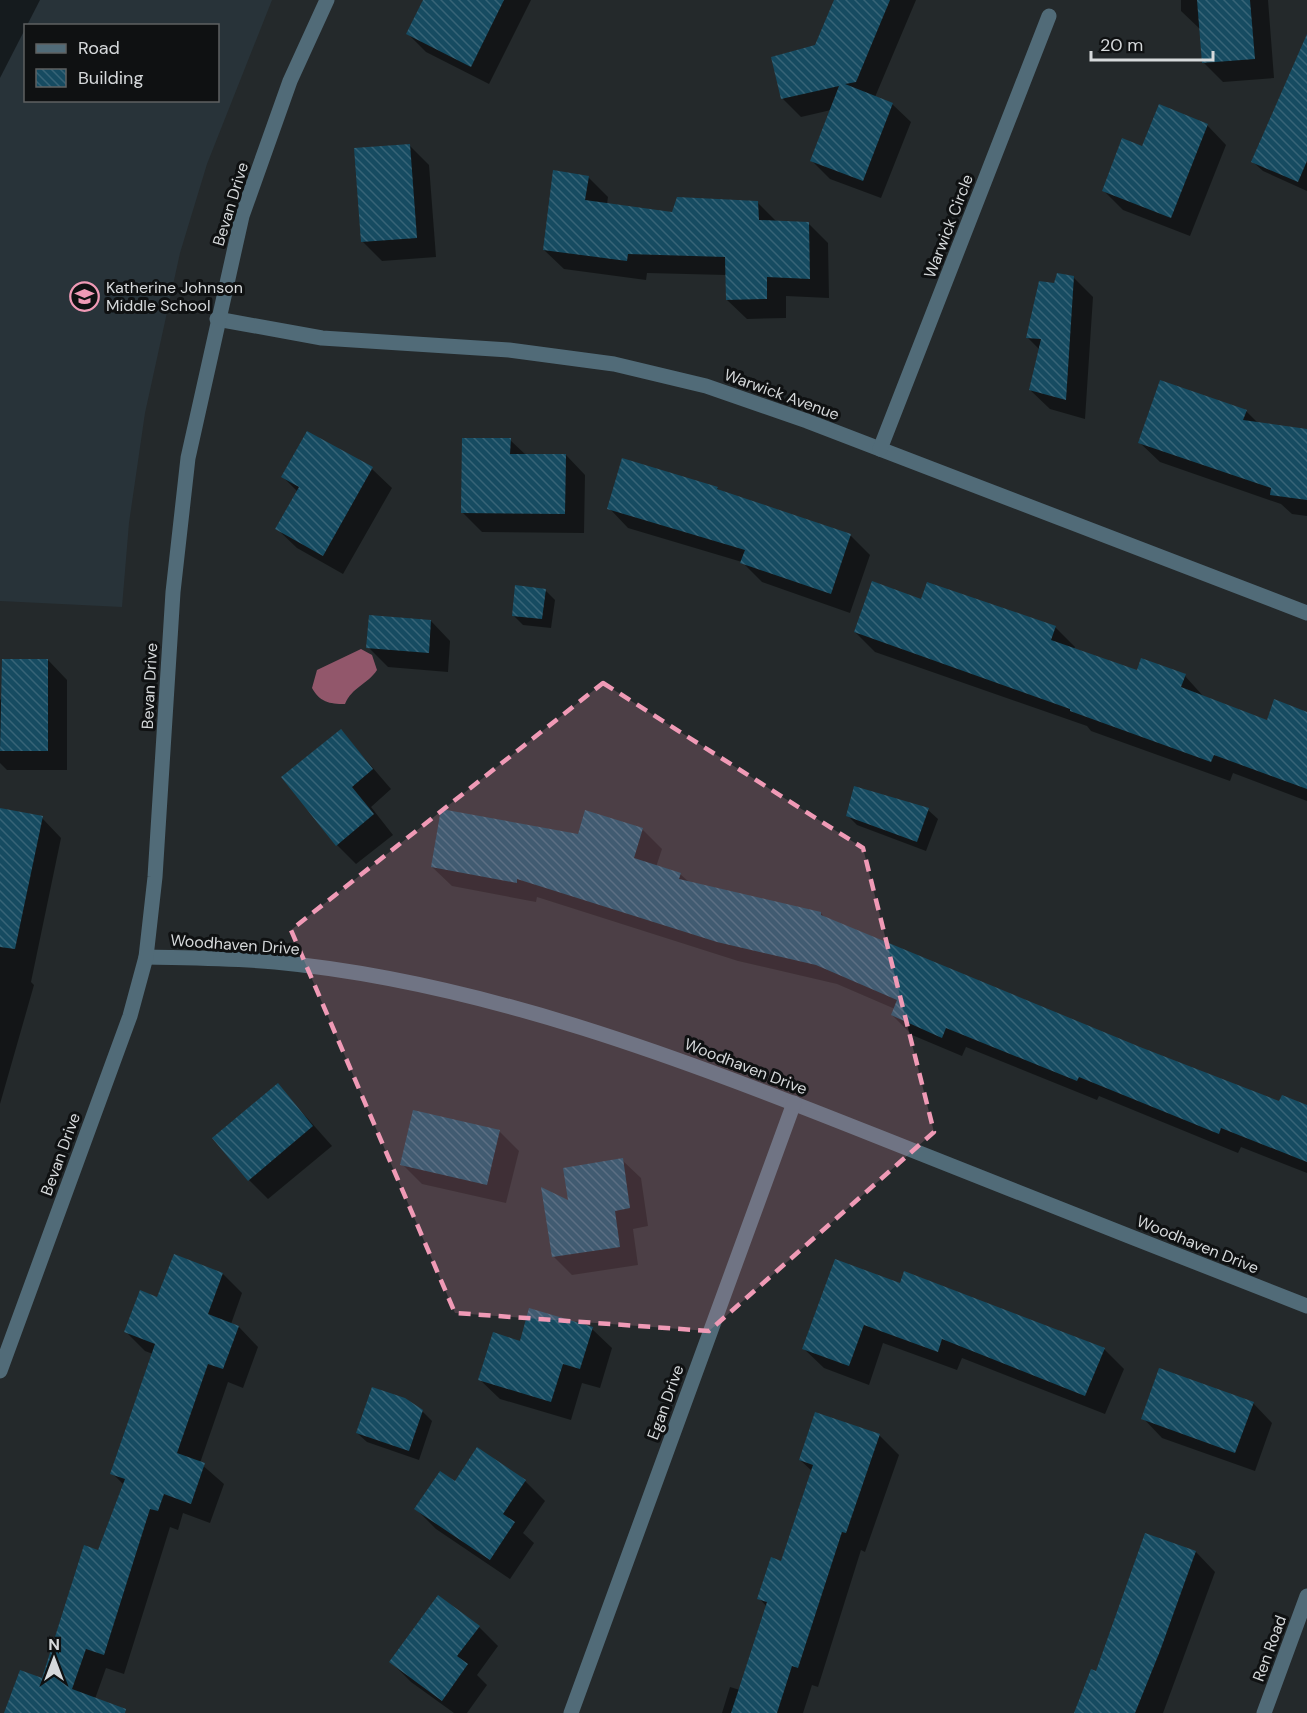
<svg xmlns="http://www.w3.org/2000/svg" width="1307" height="1713" font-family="'DM Sans',sans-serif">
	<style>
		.built { fill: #283339; fill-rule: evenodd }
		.water { fill: #92576b }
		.shadow { fill: #0007 }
		.building { fill: url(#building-back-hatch) }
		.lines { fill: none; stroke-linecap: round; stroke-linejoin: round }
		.minor { stroke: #516b78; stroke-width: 15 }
		.marked { fill: #f09ab6; fill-opacity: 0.2; stroke: #f09ab6; stroke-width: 4.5; stroke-dasharray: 12 8; stroke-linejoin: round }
		.labels { text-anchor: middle; stroke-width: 6; stroke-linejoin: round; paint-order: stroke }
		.street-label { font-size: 16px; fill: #d6d9db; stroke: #0f1112 }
		.poi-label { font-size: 16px; fill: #d6d9db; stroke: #0f1112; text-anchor: start }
	</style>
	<defs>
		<pattern id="building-back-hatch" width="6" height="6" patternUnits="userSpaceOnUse" patternTransform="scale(1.5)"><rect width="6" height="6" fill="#164b61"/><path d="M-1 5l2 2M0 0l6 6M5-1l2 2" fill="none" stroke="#376477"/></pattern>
	</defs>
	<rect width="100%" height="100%" fill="#24292b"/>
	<path class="built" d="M 0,0 L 272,0 L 207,164 L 180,253 L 145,413 L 129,523 L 122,607 L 0,601 ZM 26,26 L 218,26 L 218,100 L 26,100 Z"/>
	<path class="water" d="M 361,649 L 372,655 L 377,670 C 367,685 352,687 345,704 C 329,704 320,702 312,688 L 317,670 Z"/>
	<g class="shadow">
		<polygon points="0,0 40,0 0,78"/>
		<polygon points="425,0 531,0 489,84 426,52 408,34"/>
		<polygon points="836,0 916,0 875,97 892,104 911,122 881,198 830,179 811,160 831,110 801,117 782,98 816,47"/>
		<polygon points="1181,0 1268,0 1274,78 1223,82 1204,63 1201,30 1181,11"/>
		<polygon points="1307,73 1307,191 1263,171 1253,162"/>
		<polygon points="1207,125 1226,145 1190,236 1123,210 1103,190 1143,148"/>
		<polygon points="409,145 429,165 436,257 382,261 362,241"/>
		<polygon points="588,177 608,197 607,204 673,214 758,203 777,222 808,223 828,243 829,298 786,296 786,318 747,319 727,300 726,275 647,273 646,280 564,269 544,250"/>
		<polygon points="1073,277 1093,297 1085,419 1050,409 1030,390 1040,350 1028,338 1056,284"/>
		<polygon points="1246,411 1259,424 1307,430 1307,516 1292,514 1281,504 1160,462 1140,443"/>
		<polygon points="308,433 372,469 392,488 343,574 297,548 277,529 298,492 283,477"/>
		<polygon points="510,440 526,455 566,455 585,475 584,533 482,532 463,513"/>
		<polygon points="717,488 721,492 851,536 870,555 850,613 762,582 742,562 628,528 609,508"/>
		<polygon points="545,590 555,600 551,628 523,625 513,615"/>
		<polygon points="922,601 1055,627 1075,647 1074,649 1138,672 1185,676 1204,697 1268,721 1307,713 1307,801 1233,773 1230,781 1091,731 1087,726 875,652 855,632"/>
		<polygon points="431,621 450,641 448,672 388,667 368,647"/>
		<polygon points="48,660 67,680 67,770 7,770 0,763 0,700"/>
		<polygon points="341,731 391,789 371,807 393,835 356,864 337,845"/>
		<polygon points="0,810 42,818 61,838 31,982 34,985 0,1104"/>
		<polygon points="928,810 938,819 926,851 857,825 847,815"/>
		<polygon points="642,829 662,849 656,867 680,874 689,882 821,913 825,918 1140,1048 1280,1103 1307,1106 1307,1173 1241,1147 1238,1153 1099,1096 1097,1100 966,1047 962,1056 912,1035 892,1015 895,1009 837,984 738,961 537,897 536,902 452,886 432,867 579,835"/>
		<polygon points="278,1085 332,1146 268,1199 249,1180"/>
		<polygon points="499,1131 519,1151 506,1203 422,1184 402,1164"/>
		<polygon points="622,1160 641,1178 648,1226 633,1229 638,1265 572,1275 553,1256 570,1203"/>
		<polygon points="223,1274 242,1293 231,1324 239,1327 258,1347 243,1388 228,1382 200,1463 224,1484 210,1523 183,1513 178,1530 170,1527 124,1674 106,1668 90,1713 6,1713 43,1680 99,1552 124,1485 112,1473 153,1354 145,1351 126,1332 158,1299"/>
		<polygon points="900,1285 1104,1349 1124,1369 1105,1414 962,1358 957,1370 883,1343 869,1385 824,1368 804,1349"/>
		<polygon points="592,1329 612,1348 600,1388 582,1383 571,1420 500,1399 480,1380 521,1343"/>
		<polygon points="1253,1403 1272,1423 1255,1471 1162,1438 1143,1418"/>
		<polygon points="422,1411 432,1421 419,1460 367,1442 357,1433"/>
		<polygon points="879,1435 899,1455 865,1552 861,1550 818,1687 812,1685 803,1713 722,1713 730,1687 740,1690 767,1607 759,1598 782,1563 813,1472 800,1460"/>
		<polygon points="478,1449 525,1481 545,1501 523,1533 534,1543 510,1579 436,1529 416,1509 455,1483"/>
		<polygon points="1196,1552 1215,1572 1163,1713 1075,1713 1096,1673"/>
		<polygon points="479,1627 498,1646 477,1675 487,1685 467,1713 454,1713 411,1682 391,1662"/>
	</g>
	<g class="building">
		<polygon points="423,0 504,0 471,67 406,34"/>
		<polygon points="834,0 890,0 856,82 845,84 893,103 863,181 810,161 839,86 781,99 771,57 815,45"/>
		<polygon points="1197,0 1250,0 1255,59 1202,63"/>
		<polygon points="1307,34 1307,161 1298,182 1251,162"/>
		<polygon points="1159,104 1208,124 1171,218 1102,191 1122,138 1142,146"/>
		<polygon points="410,144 417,238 361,242 354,148"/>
		<polygon points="553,170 589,176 585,200 672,212 677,197 758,201 759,220 809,222 810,279 767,277 767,299 726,300 725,257 628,254 627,261 543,250"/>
		<polygon points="1057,273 1074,276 1066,400 1029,390 1041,339 1026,338 1039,281 1054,283"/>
		<polygon points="1160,380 1247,410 1243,420 1307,429 1307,500 1270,495 1271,488 1138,443"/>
		<polygon points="307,431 373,467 323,556 275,529 299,487 281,477"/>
		<polygon points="462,438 511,438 510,454 566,454 565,514 461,513"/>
		<polygon points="622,458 718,487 717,489 851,534 831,594 740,563 745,550 607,509"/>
		<polygon points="872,581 921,599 927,582 1056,626 1051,640 1137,670 1141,658 1186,674 1181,687 1267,720 1274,699 1307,712 1307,789 1214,755 1211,762 1070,711 1070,709 854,632"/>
		<polygon points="515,585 546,589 542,619 512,616"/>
		<polygon points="369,615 431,620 429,653 366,648"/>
		<polygon points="2,659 48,659 48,751 0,751"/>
		<polygon points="341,729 373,769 352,787 374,814 336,846 281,777"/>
		<polygon points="854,786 929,808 917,842 846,816"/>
		<polygon points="0,808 43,816 15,949 0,947"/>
		<polygon points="441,809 578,834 585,810 643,828 634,858 681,873 679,879 821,912 821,915 1140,1047 1279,1101 1282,1095 1307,1105 1307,1162 1221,1128 1219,1134 1079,1077 1077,1081 946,1028 942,1038 891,1015 897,1000 816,965 717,942 517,879 517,883 431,867"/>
		<polygon points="278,1083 313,1126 248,1181 212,1138"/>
		<polygon points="413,1110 500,1130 487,1185 400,1165"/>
		<polygon points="623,1158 630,1208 615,1211 620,1247 552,1257 541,1187 568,1200 563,1168"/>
		<polygon points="174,1254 223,1273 208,1314 239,1326 223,1369 208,1364 177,1453 205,1463 191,1504 164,1494 158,1511 150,1509 104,1655 86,1649 72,1689 126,1709 125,1713 4,1713 20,1670 42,1678 84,1545 98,1550 125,1479 110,1474 155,1344 124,1332 140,1290 157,1297"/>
		<polygon points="835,1259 900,1283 904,1271 1105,1348 1085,1396 942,1339 938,1352 864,1325 849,1366 802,1349"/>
		<polygon points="529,1308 593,1327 580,1369 563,1364 551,1402 478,1380 493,1332 520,1341"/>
		<polygon points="1159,1368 1254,1402 1235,1453 1141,1419"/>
		<polygon points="372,1387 405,1398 423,1410 409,1451 356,1433"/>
		<polygon points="815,1412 880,1434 846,1533 842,1532 798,1668 792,1666 777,1713 731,1713 767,1602 757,1599 771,1557 781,1561 813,1465 799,1460"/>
		<polygon points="477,1447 526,1480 503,1514 515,1522 490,1560 414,1509 440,1471 455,1481"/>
		<polygon points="1145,1533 1196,1551 1160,1651 1135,1713 1074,1713 1091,1669 1096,1671"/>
		<polygon points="438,1595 480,1626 457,1656 468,1664 442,1701 389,1662"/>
	</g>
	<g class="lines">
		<g class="minor">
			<polyline points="217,319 322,338 509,350 614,364 706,386 807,421 1307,613"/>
			<polyline points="880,449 1049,16"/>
			<path d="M 146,957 C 189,958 232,958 275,962 C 485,982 685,1060 879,1137 C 1022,1194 1164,1250 1307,1306"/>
			<polyline points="0,1371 130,1016 146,957 155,877 173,592 188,458 242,216 290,81 327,0"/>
			<polyline points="571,1713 794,1103"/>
			<polyline points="1264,1713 1307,1596"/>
		</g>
	</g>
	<path class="marked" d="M 603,683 L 863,848 L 934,1132 L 709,1331 L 455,1313 L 291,930 Z"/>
	<defs>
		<symbol id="school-ring" viewBox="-11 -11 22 22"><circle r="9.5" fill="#0f1112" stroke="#f09ab6" stroke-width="1.5"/><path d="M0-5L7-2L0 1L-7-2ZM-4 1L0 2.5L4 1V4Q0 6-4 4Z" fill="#f09ab6"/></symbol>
	</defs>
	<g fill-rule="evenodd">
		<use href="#school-ring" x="68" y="280" width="33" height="33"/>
	</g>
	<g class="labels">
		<g class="street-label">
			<text transform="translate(230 204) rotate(-73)" y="6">Bevan Drive</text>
			<text transform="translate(948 226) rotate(-69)" y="6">Warwick Circle</text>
			<text transform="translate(782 394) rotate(20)" y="6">Warwick Avenue</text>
			<text transform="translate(149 686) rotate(-87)" y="6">Bevan Drive</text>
			<text transform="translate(235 944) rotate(4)" y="6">Woodhaven Drive</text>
			<text transform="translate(746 1066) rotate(21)" y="6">Woodhaven Drive</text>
			<text transform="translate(60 1154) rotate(-70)" y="6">Bevan Drive</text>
			<text transform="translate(1198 1244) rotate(22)" y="6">Woodhaven Drive</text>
			<text transform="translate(665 1402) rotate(-70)" y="6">Egan Drive</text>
			<text transform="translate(1269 1648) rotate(-70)" y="6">Ren Road</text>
		</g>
		<g class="poi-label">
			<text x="106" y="293">Katherine Johnson<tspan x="106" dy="18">Middle School</tspan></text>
		</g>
	</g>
	<rect x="24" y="24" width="195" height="78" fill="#0f1112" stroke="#5f6162" stroke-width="1.5"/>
	<rect x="36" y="44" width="30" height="9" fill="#516b78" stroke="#5f6162" stroke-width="1.5"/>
	<text x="78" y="54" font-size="18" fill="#d6d9db">Road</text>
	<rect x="36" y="69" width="30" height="18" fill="url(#building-back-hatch)" stroke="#5f6162" stroke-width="1.5"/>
	<text x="78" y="84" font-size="18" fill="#d6d9db">Building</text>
	<g transform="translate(54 1659)" stroke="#0f1112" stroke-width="4.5" paint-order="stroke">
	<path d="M0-4.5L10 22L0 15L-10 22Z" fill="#d6d9db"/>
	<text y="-9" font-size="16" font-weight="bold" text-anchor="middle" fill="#d6d9db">N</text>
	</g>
	<path d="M1091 51v9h122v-9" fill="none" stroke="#d6d9db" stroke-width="3"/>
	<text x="1100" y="51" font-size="18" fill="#d6d9db" stroke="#0f1112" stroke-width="4.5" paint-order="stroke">20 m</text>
</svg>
